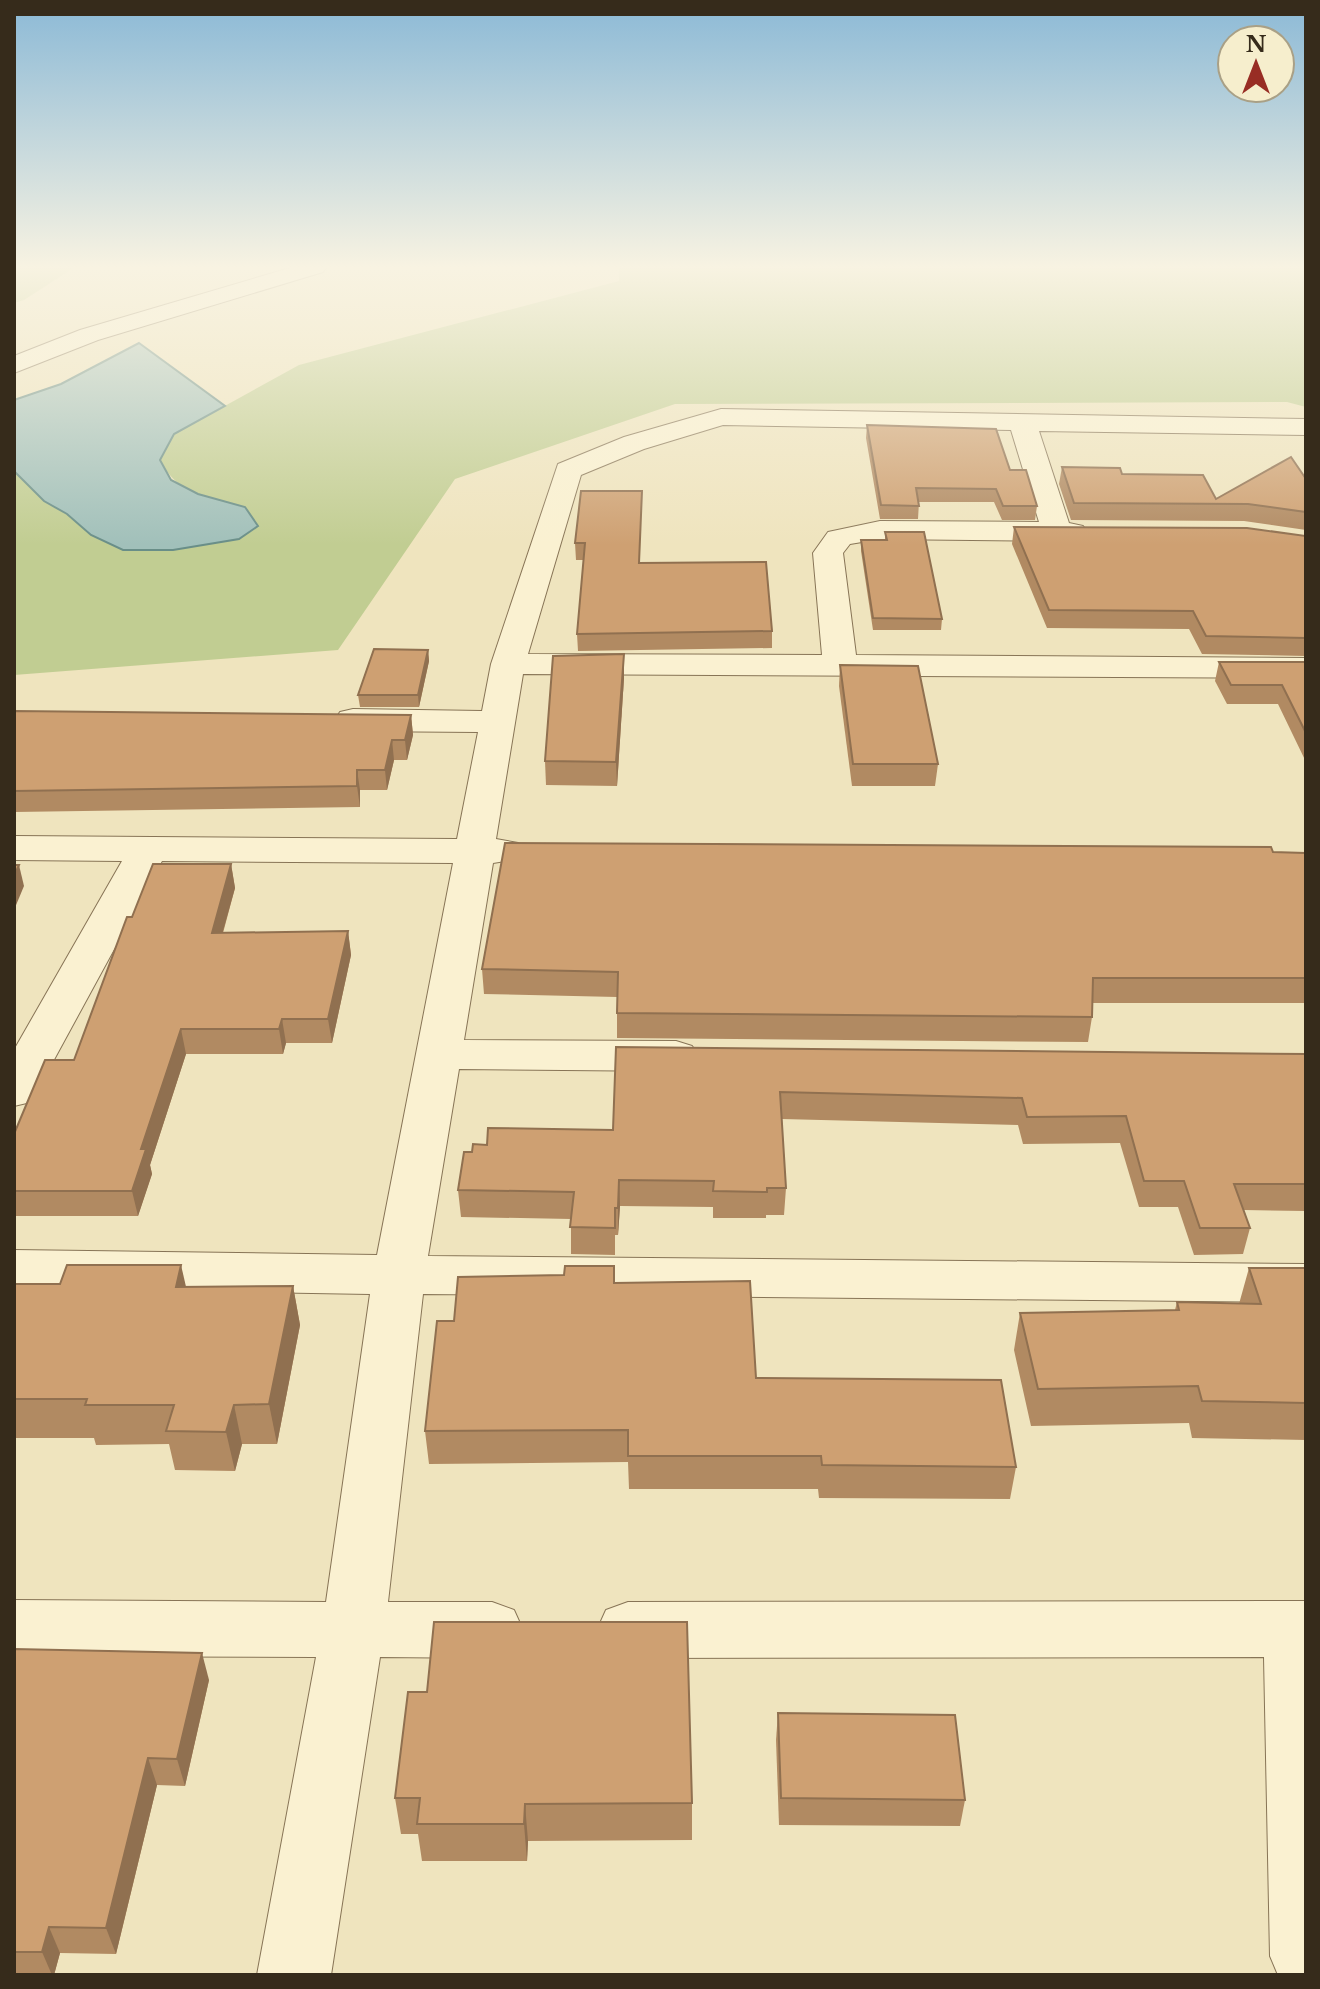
<svg xmlns="http://www.w3.org/2000/svg" width="1320" height="1989" font-family="'Libre Baskerville',serif">
	<style>
		.green { fill: #c1cd92 }
		.water { fill: #a1c0ba; stroke: #698e88; stroke-width: 2 }
		.lines { fill: none; stroke-linecap: round; stroke-linejoin: round }
		.minor-casing { stroke: #877456; stroke-width: 2 }
		.minor { fill: #faf1d1; fill-rule: evenodd }
		.wall { fill: #b18a62 }
		.shaded-wall { fill: #907050 }
		.building { fill: #cea072; stroke: #907050; stroke-width: 2 }
	</style>
	<rect width="100%" height="100%" fill="#efe4be"/>
	<g class="green">
		<polygon points="14,267 75,267 24,300 14,303"/>
		<path d="M 619,267 L 1306,267 L 1306,407 L 1287,402 L 675,404 L 455,479 L 338,650 L 14,675 L 14,471 L 44,501 L 67,514 L 91,535 L 245,508 C 209,497 178,496 160,460 L 174,434 L 299,365 L 619,281 Z"/>
	</g>
	<polygon class="water" points="139,343 225,406 174,434 160,460 171,480 198,494 245,507 258,526 239,539 173,550 123,550 91,535 67,514 44,501 14,471 14,400 61,384"/>
	<g class="lines">
		<defs>
			<g id="minor">
				<polygon points="293,267 326,267 323,272 98,340 14,373 14,356 80,330"/>
				<path d="M 721,409 L 1306,419 L 1306,435 L 1039,431 L 1069,523 L 1083,526 L 1087,532 L 1083,538 L 1072,541 L 880,539 L 850,544 L 843,553 L 856,655 L 1306,658 L 1306,678 L 523,674 L 496,839 L 518,843 L 524,851 L 518,859 L 493,863 L 464,1040 L 676,1041 L 692,1046 L 699,1056 L 692,1066 L 676,1071 L 459,1069 L 428,1256 L 1306,1264 L 1306,1302 L 423,1294 L 388,1602 L 492,1602 L 514,1610 L 523,1630 L 514,1650 L 492,1658 L 380,1657 L 331,1975 L 257,1975 L 316,1657 L 14,1656 L 14,1600 L 326,1602 L 370,1294 L 14,1288 L 14,1250 L 377,1255 L 453,863 L 162,861 L 37,1091 L 31,1102 L 14,1106 L 14,1050 L 122,861 L 14,860 L 14,836 L 457,839 L 478,732 L 353,731 L 340,728 L 335,720 L 340,712 L 353,709 L 482,711 L 491,664 L 558,464 L 624,437 ZM 723,425 L 1011,430 L 1039,522 L 880,521 L 828,532 L 813,553 L 822,655 L 528,654 L 581,475 L 644,449 Z"/>
				<polygon points="1306,1601 1306,1975 1278,1975 1270,1956 1264,1657 628,1658 606,1650 597,1630 606,1610 628,1602"/>
			</g>
		</defs>
		<use href="#minor" class="minor-casing"/>
		<use href="#minor" class="minor"/>
	</g>
	<g class="wall">
		<polygon points="867,425 1010,470 1037,506 1035,520 1002,520 994,502 919,502 918,519 880,519 866,438"/>
		<polygon points="1062,467 1122,474 1216,499 1306,479 1306,530 1244,521 1071,520 1059,484"/>
		<polygon points="642,491 639,563 772,631 772,648 578,651 577,634 584,560 576,560 575,543"/>
		<polygon points="1014,527 1306,536 1306,656 1202,654 1189,629 1047,628 1012,544"/>
		<polygon points="885,532 942,619 941,630 873,630 861,551 861,540 885,540"/>
		<polygon points="428,650 429,661 419,707 360,707 358,695"/>
		<polygon points="624,654 624,678 617,786 546,785 545,761"/>
		<polygon points="1219,662 1306,662 1306,762 1278,704 1227,704 1215,681"/>
		<polygon points="840,665 938,764 935,786 852,786 839,686"/>
		<polygon points="14,711 411,715 413,735 407,760 394,760 387,790 360,790 360,807 14,812"/>
		<polygon points="1273,852 1306,855 1306,1003 1092,1003 1092,1017 1088,1042 617,1038 617,997 484,994 482,969"/>
		<polygon points="231,864 235,888 223,933 348,931 351,955 332,1043 286,1043 283,1054 186,1054 150,1165 152,1174 138,1216 14,1216 14,1134 74,1060 132,917"/>
		<polygon points="616,1047 1306,1054 1306,1211 1244,1210 1250,1228 1243,1254 1194,1255 1178,1207 1139,1207 1120,1143 1023,1144 1018,1125 782,1119 786,1188 784,1215 766,1215 766,1218 713,1218 713,1207 620,1206 618,1235 615,1235 615,1255 571,1254 571,1219 461,1217 458,1190 472,1152 487,1145 613,1130"/>
		<polygon points="1249,1268 1306,1268 1306,1440 1192,1438 1189,1423 1031,1426 1014,1350 1020,1313 1175,1310 1177,1302 1239,1304"/>
		<polygon points="614,1283 756,1378 1016,1467 1010,1499 819,1498 818,1489 629,1489 628,1462 429,1464 425,1431 454,1321"/>
		<polygon points="14,1284 186,1287 293,1286 300,1325 277,1444 242,1444 235,1471 175,1470 169,1444 96,1445 94,1438 14,1438"/>
		<polygon points="14,1649 209,1680 185,1786 157,1785 116,1954 60,1953 54,1975 14,1975"/>
		<polygon points="778,1713 965,1800 960,1826 779,1825 776,1740"/>
		<polygon points="395,1798 692,1803 692,1840 528,1841 527,1861 422,1861 418,1834 401,1834"/>
	</g>
	<g class="shaded-wall">
		<polygon points="428,650 429,661 419,707 418,695"/>
		<polygon points="624,654 624,678 617,786 616,762"/>
		<polygon points="411,715 413,735 407,760 405,740"/>
		<polygon points="392,740 394,760 387,790 385,770"/>
		<polygon points="357,770 360,790 360,807 357,786"/>
		<polygon points="231,864 235,888 216,956 212,933"/>
		<polygon points="19,865 24,886 14,910 14,876"/>
		<polygon points="348,931 351,955 332,1043 328,1019"/>
		<polygon points="282,1019 286,1043 283,1054 279,1029"/>
		<polygon points="181,1029 186,1054 150,1165 152,1174 138,1216 132,1191 141,1149"/>
		<polygon points="619,1180 620,1206 618,1235 618,1208"/>
		<polygon points="181,1265 190,1304 176,1287"/>
		<polygon points="293,1286 300,1325 277,1444 269,1404"/>
		<polygon points="234,1405 242,1444 235,1471 226,1432"/>
		<polygon points="202,1653 209,1680 185,1786 177,1759"/>
		<polygon points="148,1758 157,1785 116,1954 106,1928"/>
		<polygon points="525,1804 528,1841 527,1861 524,1824"/>
		<polygon points="49,1927 60,1953 54,1975 52,1975 42,1952"/>
	</g>
	<g class="building">
		<polygon points="867,425 996,429 1010,470 1026,470 1037,506 1003,506 996,489 916,488 919,506 881,505"/>
		<polygon points="1291,457 1306,479 1306,512 1248,504 1074,503 1062,467 1120,468 1122,474 1203,475 1216,499"/>
		<polygon points="581,491 642,491 639,563 766,562 772,631 577,634 585,543 575,543"/>
		<polygon points="1014,527 1247,528 1306,536 1306,638 1206,636 1193,611 1049,610"/>
		<polygon points="885,532 924,532 942,619 873,618 861,540 887,540"/>
		<polygon points="374,649 428,650 418,695 358,695"/>
		<polygon points="624,654 616,762 545,761 553,656"/>
		<polygon points="1219,662 1306,662 1306,733 1282,685 1231,685"/>
		<polygon points="840,665 918,666 938,764 853,764"/>
		<polygon points="14,711 411,715 405,740 392,740 385,770 357,770 357,786 14,791"/>
		<polygon points="505,843 1271,847 1273,852 1305,853 1306,855 1306,978 1093,978 1092,1017 617,1013 618,972 482,969"/>
		<polygon points="153,864 231,864 212,933 348,931 328,1019 282,1019 279,1029 181,1029 141,1149 146,1149 132,1191 14,1191 14,1134 45,1060 74,1060 127,917 132,917"/>
		<polygon points="14,865 19,865 14,876"/>
		<polygon points="616,1047 1306,1054 1306,1184 1234,1184 1250,1228 1200,1228 1184,1181 1144,1181 1126,1116 1027,1117 1022,1098 780,1092 786,1188 767,1188 767,1192 713,1191 714,1181 619,1180 618,1208 615,1208 615,1228 570,1227 574,1192 458,1190 464,1152 472,1152 473,1144 487,1145 488,1128 613,1130"/>
		<polygon points="67,1265 181,1265 176,1287 293,1286 269,1404 234,1405 226,1432 166,1431 174,1405 85,1405 87,1399 14,1399 14,1284 60,1284"/>
		<polygon points="565,1266 614,1266 614,1283 750,1281 756,1378 1001,1380 1016,1467 822,1465 821,1456 628,1456 628,1430 425,1431 437,1321 454,1321 458,1277 564,1275"/>
		<polygon points="1249,1268 1306,1268 1306,1403 1202,1401 1198,1386 1038,1389 1020,1313 1179,1310 1177,1302 1261,1304"/>
		<polygon points="434,1622 687,1622 692,1803 525,1804 524,1824 417,1824 420,1798 395,1798 408,1692 427,1692"/>
		<polygon points="14,1649 202,1653 177,1759 148,1758 106,1928 49,1927 42,1952 14,1952"/>
		<polygon points="778,1713 955,1715 965,1800 781,1798"/>
	</g>
	<linearGradient id="sky" x2="0" y2="1"><stop stop-color="#8bb9d6"/><stop offset="0.49" stop-color="#f8f3e2"/><stop offset="1" stop-color="#f8f3e2" stop-opacity="0"/></linearGradient>
	<rect width="1320" height="545" fill="url(#sky)"/>
	<rect width="1320" height="1989" fill="none" stroke="#362b1b" stroke-width="32"/>
	<g transform="translate(1256 64)"><circle r="38" fill="#f6eecd" stroke="#a9a086" stroke-width="2"/>
	<path d="M0-6L14 30L0 20L-14 30Z" fill="#982d24"/>
	<text y="-12" font-size="22" font-weight="bold" text-anchor="middle" fill="#362b1b">N</text>
	</g>
</svg>
